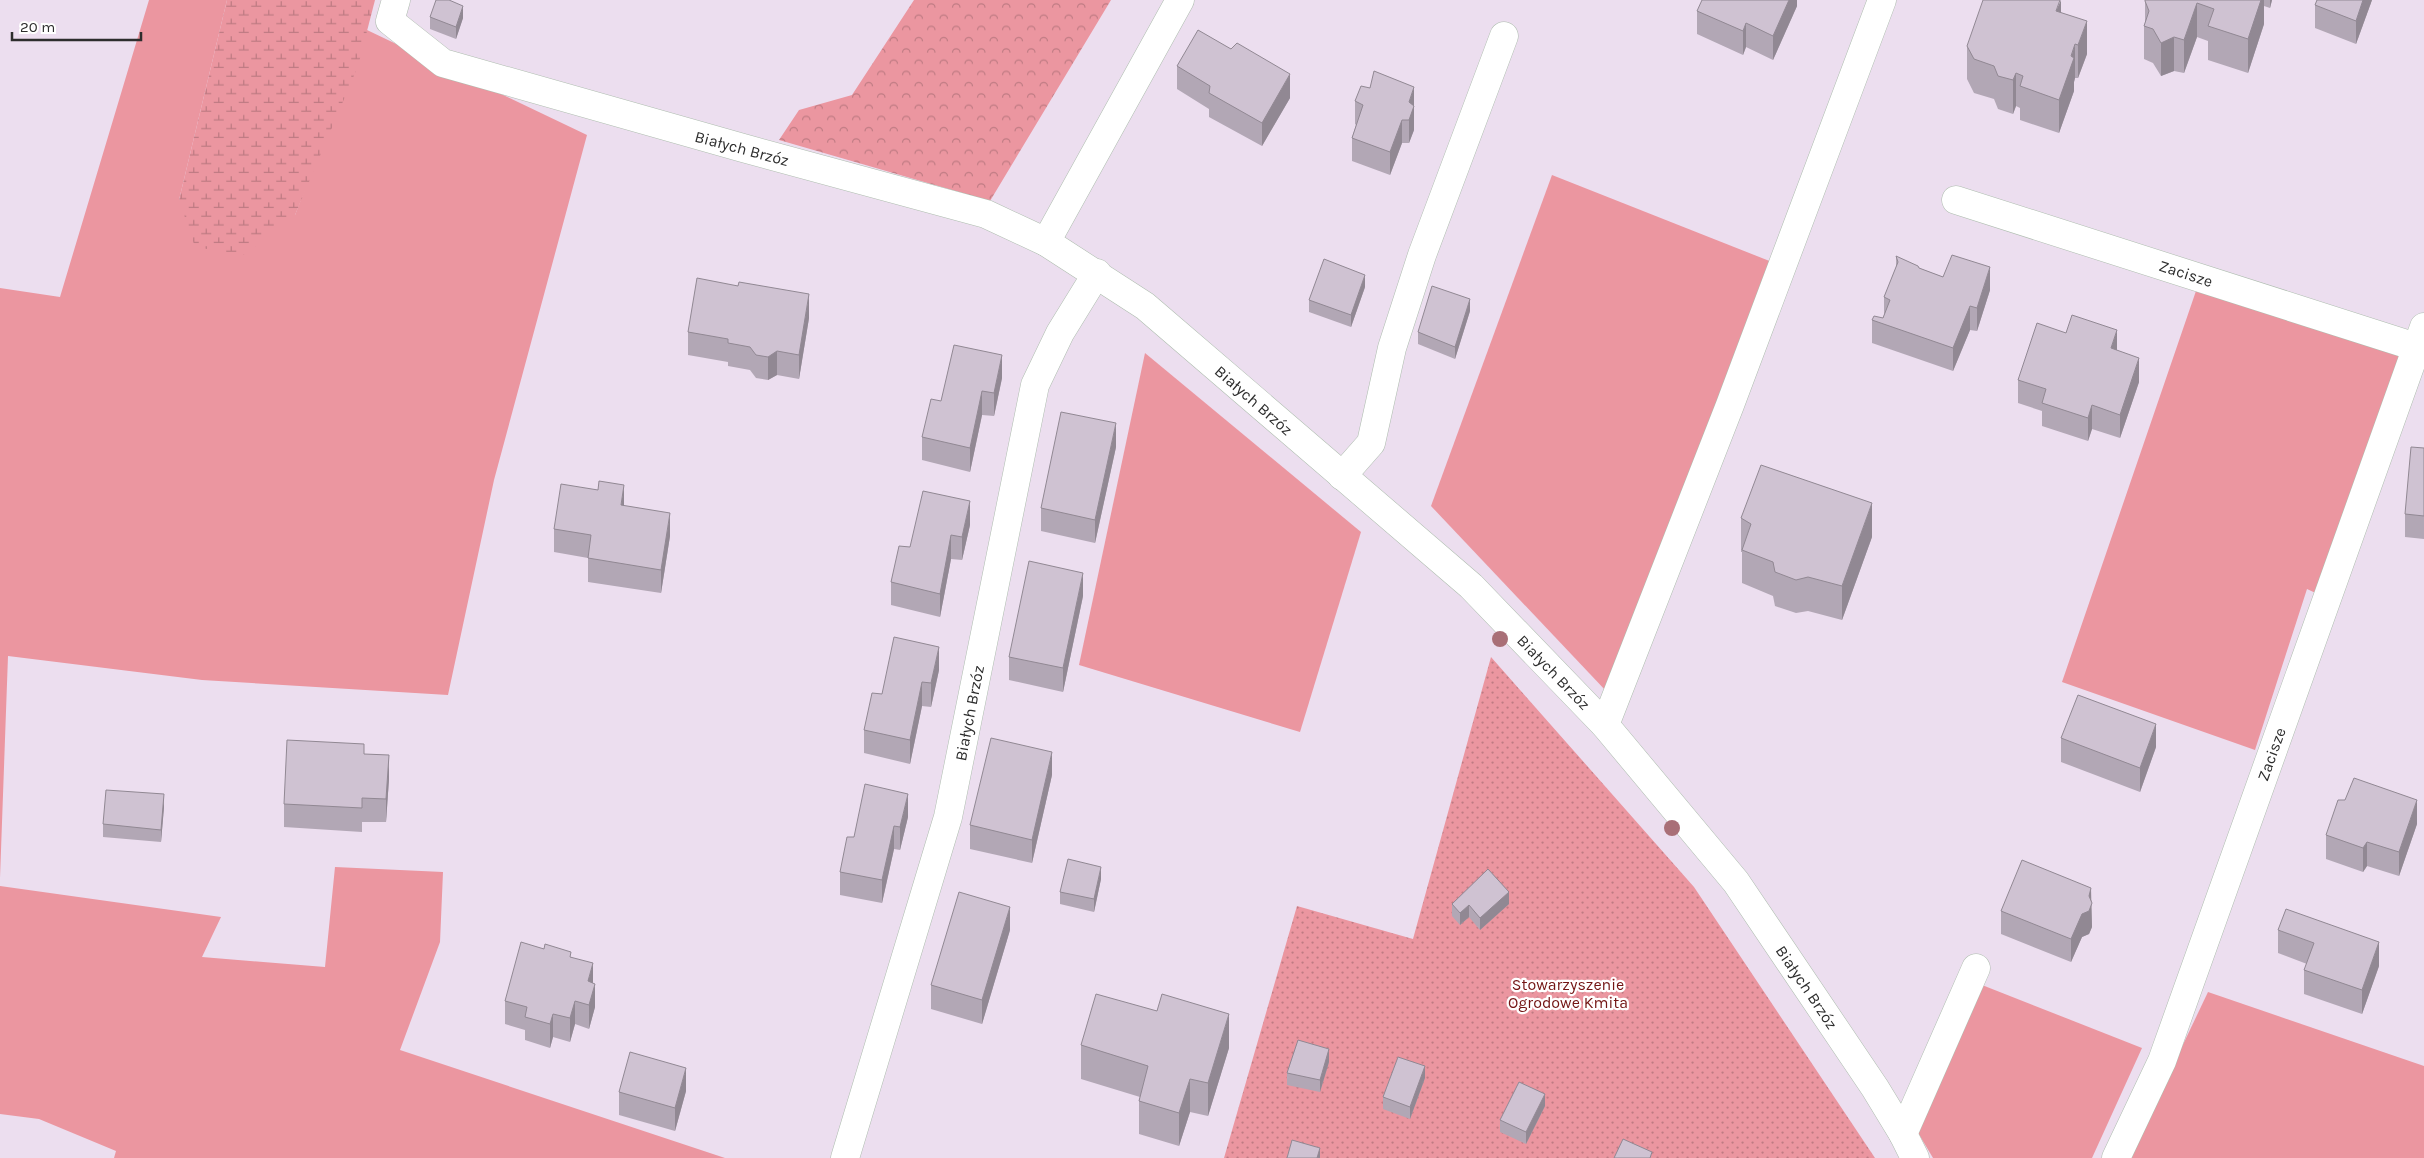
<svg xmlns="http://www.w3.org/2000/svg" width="2424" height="1158" font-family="Karla,sans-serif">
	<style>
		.grass { fill: #eb96a0 }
		.forest { fill: url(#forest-crowns) }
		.wetland { fill: url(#wetland-marsh) }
		.garden { fill: url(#garden-dots) }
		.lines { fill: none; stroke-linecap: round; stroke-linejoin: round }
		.minor-casing { stroke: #aebdaf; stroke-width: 29 }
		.minor { stroke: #fff; stroke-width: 28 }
		.tree { fill: #a96f77 }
		.wall { fill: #b2a7b5 }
		.shaded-wall { fill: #918893 }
		.building { fill: #cfc2d2; stroke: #918893 }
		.labels { text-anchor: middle; stroke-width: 4.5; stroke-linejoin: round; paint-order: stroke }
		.street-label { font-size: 16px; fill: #2d2d2d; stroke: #fff }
		.park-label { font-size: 16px; fill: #731514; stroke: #fff }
	</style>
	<defs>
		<pattern id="forest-crowns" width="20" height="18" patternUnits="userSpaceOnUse" patternTransform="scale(1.25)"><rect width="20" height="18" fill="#eb96a0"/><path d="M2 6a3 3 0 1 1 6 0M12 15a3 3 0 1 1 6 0" fill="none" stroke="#bf7b83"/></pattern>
		<pattern id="wetland-marsh" width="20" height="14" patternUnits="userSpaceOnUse" patternTransform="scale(1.25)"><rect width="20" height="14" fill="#eb96a0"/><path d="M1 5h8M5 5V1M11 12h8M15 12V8" fill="none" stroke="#bf7b83"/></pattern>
		<pattern id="garden-dots" width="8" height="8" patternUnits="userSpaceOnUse" patternTransform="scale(1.25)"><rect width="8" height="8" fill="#eb96a0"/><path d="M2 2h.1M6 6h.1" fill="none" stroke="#bf7b83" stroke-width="1.8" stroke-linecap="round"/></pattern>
	</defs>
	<rect width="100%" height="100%" fill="#ecdeef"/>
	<g class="grass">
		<polygon points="149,0 227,0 179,200 295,215 367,30 587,135 494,480 448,695 202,680 8,656 0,878 0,288 60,297"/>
		<polygon points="1552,175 1772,262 1607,692 1431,506"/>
		<polygon points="2197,288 2400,356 2322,596 2307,589 2255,750 2062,682"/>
		<polygon points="1145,353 1361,532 1300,732 1079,665"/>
		<polygon points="335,867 443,872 440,942 400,1050 725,1158 114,1158 116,1151 39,1119 0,1114 0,886 221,917 202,957 325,967"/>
		<polygon points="1982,985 2142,1048 2092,1158 1933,1158 1914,1126"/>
		<polygon points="2208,992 2424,1066 2424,1158 2129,1158"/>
	</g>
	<polygon class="forest" points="914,0 1111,0 990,201 779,140 799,110 852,95"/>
	<polygon class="wetland" points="227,0 375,0 358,66 295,215 244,255 195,247 179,200"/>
	<polygon class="garden" points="1491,657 1694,887 1875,1158 1224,1158 1297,906 1413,939"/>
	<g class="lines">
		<defs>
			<g id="minor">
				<polyline points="396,0 390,21 443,63 743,148 986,214 1046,242 1145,306 1471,586 1605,725 1736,882 1875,1088 1903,1134 1915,1158"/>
				<polyline points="1956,200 2416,347"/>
				<polyline points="1046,242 1180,0"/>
				<polyline points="1342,476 1371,443 1392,348 1422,255 1504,36"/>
				<polyline points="1605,725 1730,405 1882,0"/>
				<polyline points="1903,1134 1976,968"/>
				<polyline points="845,1158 948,817 1035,385 1060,333 1097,273"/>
				<polyline points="2116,1158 2162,1061 2424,327"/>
			</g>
		</defs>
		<use href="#minor" class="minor-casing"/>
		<use href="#minor" class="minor"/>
	</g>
	<g class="tree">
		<circle cx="1500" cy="639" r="8"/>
		<circle cx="1672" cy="828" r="8"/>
	</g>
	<g class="wall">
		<polygon points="1797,0 1797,6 1773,60 1746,47 1743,55 1697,34 1697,11"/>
		<polygon points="2145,0 2272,0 2270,8 2264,6 2264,24 2248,73 2208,60 2208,41 2197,37 2184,73 2174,71 2161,76 2153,63 2144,59 2144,26 2145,23"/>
		<polygon points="2317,0 2372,0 2356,44 2315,28 2315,5"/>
		<polygon points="2061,12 2087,54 2078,78 2075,78 2074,82 2074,91 2059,133 2020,120 2020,108 2016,106 2013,114 1998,109 1994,99 1974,93 1967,79 1967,46"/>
		<polygon points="430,17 463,18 456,39 430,29"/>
		<polygon points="1231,49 1290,98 1262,146 1209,117 1209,109 1177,89 1177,66"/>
		<polygon points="1355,101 1414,106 1414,130 1409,143 1402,143 1390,175 1352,161 1352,138 1356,125 1355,124"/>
		<polygon points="1896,256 1919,268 1943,277 1990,290 1977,331 1970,330 1953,371 1872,343 1872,320 1883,318 1884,315 1884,297 1896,268"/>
		<polygon points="1365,287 1351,327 1309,312 1309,300"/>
		<polygon points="1470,311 1455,359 1418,344 1418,332"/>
		<polygon points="809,318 799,379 777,375 768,380 756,378 750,370 728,366 728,362 688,355 688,332"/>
		<polygon points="2117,351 2139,382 2120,438 2092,429 2088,441 2042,426 2042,411 2018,403 2018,380"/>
		<polygon points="1002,378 994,416 982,415 970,472 922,460 922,437 941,401"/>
		<polygon points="1116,447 1095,543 1041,531 1041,508"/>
		<polygon points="2424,448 2424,539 2405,537 2405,514"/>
		<polygon points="624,506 670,536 661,593 588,582 588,558 554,552 554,529"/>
		<polygon points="1741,518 1872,537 1842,620 1808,611 1796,613 1775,606 1773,596 1742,583 1742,552 1741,552"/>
		<polygon points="970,525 962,560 951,559 940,617 891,605 891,582 910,547"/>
		<polygon points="1083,596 1063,692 1009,680 1009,657"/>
		<polygon points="939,670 931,707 922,706 910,764 864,753 864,730 882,694"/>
		<polygon points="2061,738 2156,747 2140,792 2061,762"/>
		<polygon points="364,754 389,779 386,822 362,822 362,832 284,827 284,804"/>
		<polygon points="1052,775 1032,863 970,849 970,825"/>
		<polygon points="164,807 161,842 103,837 103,824"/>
		<polygon points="908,817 900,850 894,849 882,903 840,895 840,872 854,837"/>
		<polygon points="2417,824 2399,876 2367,866 2363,872 2326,859 2326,835"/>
		<polygon points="1101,879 1094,912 1060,904 1060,892"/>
		<polygon points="2091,901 2092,927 2089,934 2082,937 2071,962 2001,934 2001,911"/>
		<polygon points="1452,904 1509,904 1480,930 1469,917 1460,925 1452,916"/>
		<polygon points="1010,930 982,1024 931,1009 931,985"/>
		<polygon points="2278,930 2379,966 2362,1014 2304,994 2304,970 2307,964 2278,953"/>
		<polygon points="571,957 593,983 595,1007 589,1029 575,1024 570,1042 553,1037 550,1048 525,1040 525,1030 505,1024 505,1001"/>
		<polygon points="1081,1045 1229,1048 1208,1116 1190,1112 1179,1146 1139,1134 1139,1101 1140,1097 1081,1079"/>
		<polygon points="1329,1062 1320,1092 1287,1085 1287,1073"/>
		<polygon points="1425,1078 1410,1119 1383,1109 1383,1097"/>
		<polygon points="686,1091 675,1131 619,1115 619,1092"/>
		<polygon points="1545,1106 1526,1144 1500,1132 1500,1120"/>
	</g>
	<g class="shaded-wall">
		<polygon points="1789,0 1797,0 1797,6 1773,60 1773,36"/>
		<polygon points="2061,0 2061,33 2056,11"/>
		<polygon points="2259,0 2264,0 2264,24 2248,73 2248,39"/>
		<polygon points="2270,0 2272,0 2270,8"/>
		<polygon points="2363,0 2372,0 2356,44 2356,21"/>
		<polygon points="2197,3 2197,37 2184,73 2184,40"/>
		<polygon points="463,6 463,18 456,39 456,27"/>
		<polygon points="2087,21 2087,54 2078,78 2078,45"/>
		<polygon points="1746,23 1746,47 1743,55 1743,31"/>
		<polygon points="2174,37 2174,71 2161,76 2161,43"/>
		<polygon points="2075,44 2075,78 2074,82 2074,91 2059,133 2059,100"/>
		<polygon points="2016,73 2016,106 2013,114 2013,80"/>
		<polygon points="1290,74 1290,98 1262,146 1262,123"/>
		<polygon points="1414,87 1414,130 1409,143 1409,102"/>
		<polygon points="1402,120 1402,143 1390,175 1390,152"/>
		<polygon points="1990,267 1990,290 1977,331 1977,308"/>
		<polygon points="1365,275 1365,287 1351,327 1351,315"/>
		<polygon points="809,294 809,318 799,379 799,355"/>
		<polygon points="1470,299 1470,311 1455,359 1455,347"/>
		<polygon points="1970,306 1970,330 1953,371 1953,348"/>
		<polygon points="2117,330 2117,353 2111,348"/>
		<polygon points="777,351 777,375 768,380 768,357"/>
		<polygon points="1002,355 1002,378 994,416 994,393"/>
		<polygon points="2139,358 2139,382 2120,438 2120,415"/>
		<polygon points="982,391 982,415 970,472 970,448"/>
		<polygon points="2092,405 2092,429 2088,441 2088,418"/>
		<polygon points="1116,423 1116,447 1095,543 1095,520"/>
		<polygon points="624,485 624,508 621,505"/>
		<polygon points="970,501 970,525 962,560 962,537"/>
		<polygon points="1872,503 1872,537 1842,620 1842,586"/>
		<polygon points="670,513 670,536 661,593 661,570"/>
		<polygon points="951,535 951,559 940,617 940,594"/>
		<polygon points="1083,573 1083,596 1063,692 1063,668"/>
		<polygon points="939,647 939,670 931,707 931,683"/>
		<polygon points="922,682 922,706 910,764 910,740"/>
		<polygon points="2156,724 2156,747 2140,792 2140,768"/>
		<polygon points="1052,752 1052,775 1032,863 1032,840"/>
		<polygon points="389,755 389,779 386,822 386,799"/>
		<polygon points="164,794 164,807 161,842 161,830"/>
		<polygon points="908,794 908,817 900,850 900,827"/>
		<polygon points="2417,800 2417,824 2399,876 2399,852"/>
		<polygon points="894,826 894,849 882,903 882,880"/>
		<polygon points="2367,842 2367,866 2363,872 2363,848"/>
		<polygon points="1101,867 1101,879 1094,912 1094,899"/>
		<polygon points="2091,888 2092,927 2089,934 2082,937 2071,962 2071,939"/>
		<polygon points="1509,892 1509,904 1480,930 1480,918"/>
		<polygon points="1469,905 1469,917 1460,925 1460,913"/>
		<polygon points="1010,907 1010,930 982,1024 982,1000"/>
		<polygon points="2379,942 2379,966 2362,1014 2362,990"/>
		<polygon points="593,963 593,987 588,981"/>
		<polygon points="595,984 595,1007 589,1029 589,1005"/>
		<polygon points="575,1001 575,1024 570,1042 570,1018"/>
		<polygon points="553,1014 553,1037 550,1048 550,1024"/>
		<polygon points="1229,1014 1229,1048 1208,1116 1208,1083"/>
		<polygon points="1329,1049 1329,1062 1320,1092 1320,1080"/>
		<polygon points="1425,1066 1425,1078 1410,1119 1410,1107"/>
		<polygon points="686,1068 686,1091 675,1131 675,1108"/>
		<polygon points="1190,1079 1190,1112 1179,1146 1179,1113"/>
		<polygon points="1545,1094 1545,1106 1526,1144 1526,1132"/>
		<polygon points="1320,1148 1320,1158 1317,1158"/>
	</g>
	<g class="building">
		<polygon points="436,0 449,0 463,6 456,27 430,17"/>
		<polygon points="1702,0 1789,0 1773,36 1746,23 1743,31 1697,11"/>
		<polygon points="1983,0 2060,0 2056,11 2087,21 2078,45 2075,44 2071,56 2074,58 2059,100 2020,86 2023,76 2016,73 2013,80 1998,76 1994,66 1974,59 1967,46"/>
		<polygon points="2145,0 2261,0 2248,39 2208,26 2214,9 2197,3 2184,40 2174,37 2161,43 2153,29 2144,26 2149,11 2145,1"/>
		<polygon points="2317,0 2363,0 2356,21 2315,5"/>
		<polygon points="1198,30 1231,49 1237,43 1290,74 1262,123 1209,93 1210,86 1177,66"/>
		<polygon points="1374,71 1414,87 1409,102 1414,106 1409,120 1402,120 1390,152 1352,138 1363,105 1355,101 1361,86 1370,88"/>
		<polygon points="1952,255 1990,267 1977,308 1970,306 1953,348 1872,320 1874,316 1883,318 1890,300 1884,297 1898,262 1896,256 1918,266 1919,268 1943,277"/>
		<polygon points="1324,259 1365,275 1351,315 1309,300"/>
		<polygon points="697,278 738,286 739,282 809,294 799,355 777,351 768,357 756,355 750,347 728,343 728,339 688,332"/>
		<polygon points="1432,286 1470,299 1455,347 1418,332"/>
		<polygon points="2072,315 2117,330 2111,348 2139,358 2120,415 2092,405 2088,418 2042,403 2046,389 2018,380 2037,323 2066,333"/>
		<polygon points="954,345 1002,355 994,393 982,391 970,448 922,437 931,399 941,401"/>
		<polygon points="1061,412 1116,423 1095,520 1041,508"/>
		<polygon points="2411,447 2424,448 2424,516 2405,514"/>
		<polygon points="1761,465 1872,503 1842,586 1808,577 1796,580 1775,572 1773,562 1742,550 1751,524 1741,518"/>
		<polygon points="599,481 624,485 621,505 670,513 661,570 588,558 591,535 554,529 561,484 598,490"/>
		<polygon points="923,491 970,501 962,537 951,535 940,594 891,582 899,546 910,547"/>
		<polygon points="1029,561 1083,573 1063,668 1009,657"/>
		<polygon points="894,637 939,647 931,683 922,682 910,740 864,730 872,693 882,694"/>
		<polygon points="2078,695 2156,724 2140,768 2061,738"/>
		<polygon points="991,738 1052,752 1032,840 970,825"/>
		<polygon points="287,740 364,744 364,754 389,755 386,799 362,798 362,808 284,804"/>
		<polygon points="2354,778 2417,800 2399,852 2367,842 2363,848 2326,835 2338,800 2345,800"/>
		<polygon points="865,784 908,794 900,827 894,826 882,880 840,872 847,837 854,837"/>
		<polygon points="106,790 164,794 161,830 103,824"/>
		<polygon points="1068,859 1101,867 1094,899 1060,892"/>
		<polygon points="2022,860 2091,888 2089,896 2092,903 2089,911 2082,914 2071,939 2001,911"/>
		<polygon points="1488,869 1509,892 1480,918 1469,905 1460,913 1452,904"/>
		<polygon points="959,892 1010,907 982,1000 931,985"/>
		<polygon points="2286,909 2379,942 2362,990 2304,970 2314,943 2278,930"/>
		<polygon points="521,942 544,949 545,944 571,952 570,957 593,963 588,981 595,984 589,1005 575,1001 570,1018 553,1014 550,1024 525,1017 527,1007 505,1001"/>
		<polygon points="1096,994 1157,1011 1162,994 1229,1014 1208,1083 1190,1079 1179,1113 1139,1101 1148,1066 1081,1045"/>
		<polygon points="1298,1040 1329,1049 1320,1080 1287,1073"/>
		<polygon points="630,1052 686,1068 675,1108 619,1092"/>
		<polygon points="1398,1057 1425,1066 1410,1107 1383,1097"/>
		<polygon points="1519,1082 1545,1094 1526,1132 1500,1120"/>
		<polygon points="1623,1139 1652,1152 1650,1158 1614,1158"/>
		<polygon points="1292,1140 1320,1148 1317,1158 1287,1158"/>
	</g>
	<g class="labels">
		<g class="street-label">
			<text transform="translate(742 148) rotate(15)" y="6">Białych Brzóz</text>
			<text transform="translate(2186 273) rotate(18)" y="6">Zacisze</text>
			<text transform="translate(1254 400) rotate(41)" y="6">Białych Brzóz</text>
			<text transform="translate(1554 672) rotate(46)" y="6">Białych Brzóz</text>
			<text transform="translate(969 713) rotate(-79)" y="6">Białych Brzóz</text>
			<text transform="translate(2271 754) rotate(-70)" y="6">Zacisze</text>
			<text transform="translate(1807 987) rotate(56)" y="6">Białych Brzóz</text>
		</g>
		<g class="park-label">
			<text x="1568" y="990">Stowarzyszenie<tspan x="1568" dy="18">Ogrodowe Kmita</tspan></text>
		</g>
	</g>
	<path d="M12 32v8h129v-8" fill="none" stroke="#2d2d2d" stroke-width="2.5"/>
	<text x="20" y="32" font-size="15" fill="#2d2d2d" stroke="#ffffff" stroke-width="4" paint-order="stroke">20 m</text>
</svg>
